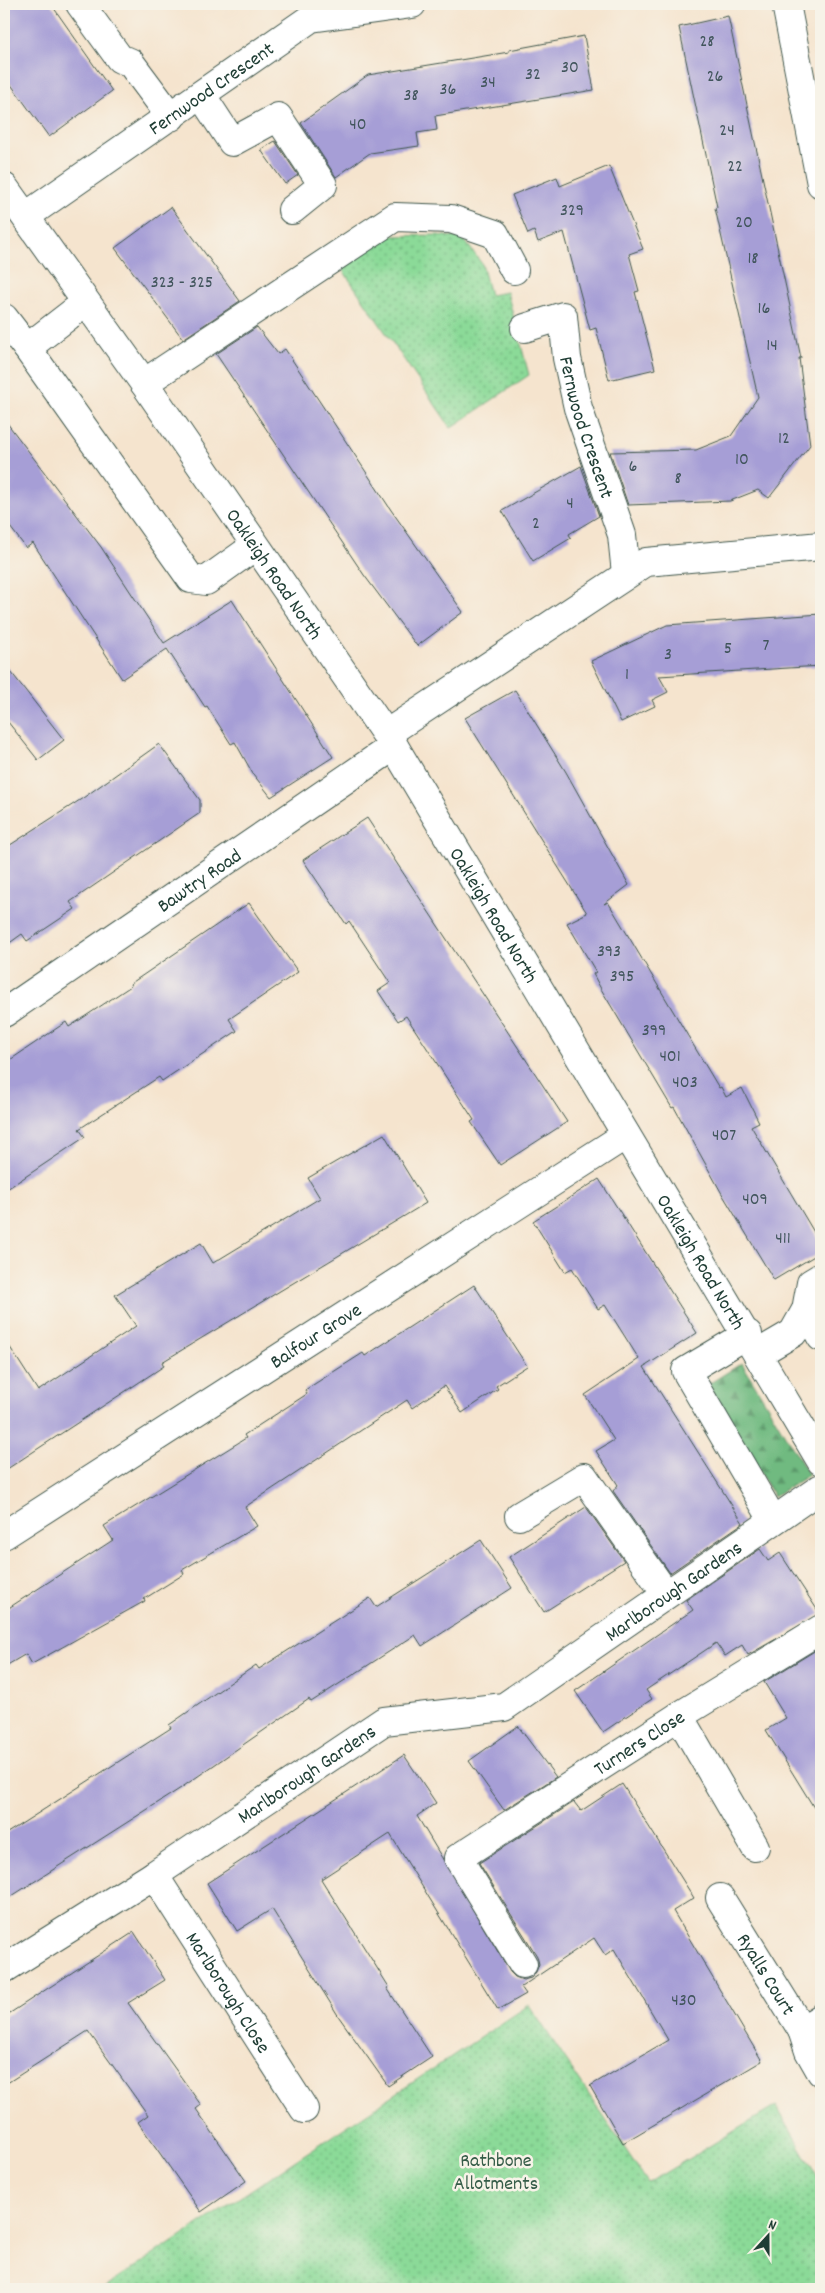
<svg xmlns="http://www.w3.org/2000/svg" width="825" height="2293" font-family="Dekko,sans-serif">
	<style>
		.grass { fill: url(#grass-dots); stroke: #558c66 }
		.forest { fill: url(#forest-firs); stroke: #487c5a }
		.building { fill: #a69ed6 }
		.lines { fill: none; stroke-linecap: round; stroke-linejoin: round }
		.minor-casing { stroke: #3f564b; stroke-width: 30 }
		.major-casing { stroke: #3f564b; stroke-width: 30 }
		.path { stroke: #3f564b; stroke-width: 3; stroke-dasharray: 1 4; stroke-linecap: butt }
		.minor { stroke: #fff; stroke-width: 28 }
		.major { stroke: #fff; stroke-width: 28 }
		.labels { text-anchor: middle; stroke-width: 5; stroke-linejoin: round; paint-order: stroke }
		.number-label { font-size: 18px; fill: #41555c }
		.street-label { font-size: 20px; fill: #1f3d34; stroke: #f7f3e8 }
		.park-label { font-size: 20px; fill: #355c48; stroke: #f7f3e8 }
	</style>
	<defs>
		<pattern id="grass-dots" width="8" height="8" patternUnits="userSpaceOnUse" patternTransform="scale(1.25)"><rect width="8" height="8" fill="#8bda98"/><path d="M2 2h.1M6 6h.1" fill="none" stroke="#71b27d" stroke-width="1.8" stroke-linecap="round"/></pattern>
		<pattern id="forest-firs" width="22" height="20" patternUnits="userSpaceOnUse" patternTransform="scale(1.25)"><rect width="22" height="20" fill="#70ba80"/><path d="M5 1l3.5 6h-7zM16 11l3.5 6h-7z" fill="#5b986a"/></pattern>
	</defs>
	<rect width="100%" height="100%" fill="#f7f3e8"/>
	<filter id="ink" filterUnits="userSpaceOnUse"><feTurbulence type="fractalNoise" baseFrequency=".02" numOctaves="2"/><feDisplacementMap in="SourceGraphic" scale="10" xChannelSelector="R" yChannelSelector="G"/><feConvolveMatrix kernelMatrix="1 2 1 2 8 2 1 2 1" color-interpolation-filters="sRGB"/></filter>
	<filter id="wash" filterUnits="userSpaceOnUse"><feTurbulence type="fractalNoise" baseFrequency=".0096" numOctaves="4" result="noise"/><feDisplacementMap in="SourceGraphic" scale="20" xChannelSelector="R" yChannelSelector="G"/><feGaussianBlur stdDeviation="1.12" result="paint"/><feColorMatrix in="noise" values="0 0 0 0 0 0 0 0 0 0 0 0 0 0 0 0 0 1.4 0 .05"/><feComposite in="paint" operator="in"/></filter>
	<g filter="url(#wash)">
		<rect width="100%" height="100%" fill="#f5e4ce"/>
		<g class="grass">
			<polygon points="437,235 463,238 482,264 490,295 507,292 529,375 451,428 340,266 390,236"/>
			<polygon points="529,2005 648,2183 776,2106 821,2182 821,2289 102,2289"/>
		</g>
		<polygon class="forest" points="742,1363 809,1475 774,1496 707,1385"/>
		<g id="blocks">
			<g class="building">
				<polygon points="4,4 51,4 112,91 49,137 4,75"/>
				<polygon points="728,16 801,358 799,358 810,445 769,498 758,490 730,501 628,505 610,452 696,450 731,436 758,397 715,208 717,207 679,27"/>
				<polygon points="584,36 594,90 435,116 437,130 417,133 419,146 370,153 336,177 301,123 368,75 509,52 509,50"/>
				<polygon points="275,141 298,175 285,184 261,150"/>
				<polygon points="609,166 643,249 629,254 639,291 635,292 655,369 609,380 596,328 590,330 564,232 538,242 534,231 528,234 512,195 557,177 560,186"/>
				<polygon points="171,207 240,301 183,339 115,248"/>
				<polygon points="257,327 278,354 285,349 391,510 463,612 417,646 364,575 216,354"/>
				<polygon points="4,419 101,547 164,643 232,600 333,757 271,797 253,774 235,742 231,744 207,706 205,707 167,649 122,679 33,543 26,548 4,519"/>
				<polygon points="581,466 599,516 569,534 571,538 533,561 502,511"/>
				<polygon points="821,614 821,666 659,676 668,692 652,700 655,706 621,722 591,661 667,625"/>
				<polygon points="4,663 64,740 38,760 4,717"/>
				<polygon points="515,690 566,772 629,885 604,904 608,902 719,1088 721,1087 726,1097 742,1088 759,1122 751,1126 821,1244 821,1252 774,1280 721,1192 674,1107 672,1108 601,989 593,974 596,972 567,923 587,913 465,718"/>
				<polygon points="159,744 200,800 200,813 70,902 75,909 27,941 22,934 4,947 4,849 83,798"/>
				<polygon points="367,818 567,1122 500,1165 471,1122 474,1120 406,1016 398,1021 378,991 390,983 349,921 346,924 303,860"/>
				<polygon points="249,903 298,972 229,1019 237,1031 162,1081 159,1077 79,1129 85,1137 4,1191 4,1064 66,1022 69,1027 131,986 130,984"/>
				<polygon points="384,1134 426,1203 162,1362 164,1366 4,1471 4,1338 38,1391 136,1326 115,1295 201,1243 213,1263 320,1198 308,1178"/>
				<polygon points="599,1179 697,1333 644,1367 743,1523 670,1573 613,1491 618,1485 596,1451 614,1440 585,1395 639,1359 605,1305 598,1309 572,1268 565,1272 533,1221"/>
				<polygon points="474,1285 527,1366 496,1386 498,1389 462,1413 444,1386 412,1408 407,1400 245,1507 257,1526 182,1570 184,1574 144,1599 145,1601 32,1664 26,1654 4,1667 4,1611 113,1540 104,1526 246,1438 244,1435 307,1394 305,1390 363,1353 365,1356"/>
				<polygon points="586,1507 624,1561 544,1612 509,1557"/>
				<polygon points="481,1540 512,1588 422,1646 415,1635 311,1702 309,1699 181,1788 4,1901 4,1835 171,1728 169,1725 256,1665 259,1669 370,1598 376,1607"/>
				<polygon points="760,1549 768,1561 780,1553 820,1614 748,1655 742,1645 725,1656 716,1643 646,1690 652,1699 603,1732 575,1691 693,1610 686,1600"/>
				<polygon points="821,1647 821,1819 766,1730 786,1718 764,1682"/>
				<polygon points="518,1726 556,1777 504,1810 469,1761"/>
				<polygon points="404,1755 436,1803 417,1816 510,1972 515,1977 523,1980 531,1978 536,1972 539,1964 537,1956 479,1863 574,1802 581,1811 622,1784 694,1898 673,1911 762,2061 623,2143 590,2086 668,2040 614,1949 605,1955 594,1938 521,1987 526,1994 498,2010 390,1834 321,1879 389,1987 387,1988 432,2057 388,2086 339,2017 272,1909 237,1931 207,1883"/>
				<polygon points="134,1932 165,1980 128,2003 201,2105 196,2109 246,2181 201,2212 138,2122 148,2115 88,2031 4,2085 4,2017"/>
			</g>
		</g>
	</g>
	<g filter="url(#ink)">
		<use href="#blocks" fill-opacity="0" stroke="#3f564b" stroke-width="1"/>
		<g class="lines">
			<defs>
				<g id="minor">
					<polyline points="80,4 120,59 130,62 171,117"/>
					<polyline points="786,4 821,184"/>
					<polyline points="202,96 232,142 278,117 323,185 292,210"/>
					<path id="s1" d="M 26,216 L 311,18 L 412,4"/>
					<polyline points="4,318 27,348 191,579 206,581 255,546"/>
					<path id="s2" d="M 525,328 L 563,316 L 567,358 L 578,408 L 622,535 L 626,574"/>
					<polyline points="27,348 85,303"/>
					<polyline points="144,383 395,217 451,219 495,234 514,270"/>
					<polyline points="386,734 646,562 821,546"/>
					<path id="s3" d="M 4,1013 L 394,746"/>
					<polyline points="806,1310 821,1337"/>
					<polyline points="748,1334 686,1371 773,1520"/>
					<polyline points="759,1353 793,1333 806,1310 811,1283 821,1277"/>
					<polyline points="519,1516 584,1477 666,1594"/>
					<path id="s4" d="M 4,1535 L 626,1135"/>
					<polyline points="679,1716 755,1847"/>
					<path id="s5" d="M 154,1875 L 304,2109"/>
					<path id="s6" d="M 720,1898 L 802,2030 L 821,2018"/>
					<path id="s7" d="M 523,1964 L 458,1858 L 679,1716 L 821,1629"/>
					<path id="s8" d="M 4,1969 L 154,1875 L 384,1721 L 504,1707 L 821,1488"/>
					<polyline points="802,2030 809,2051 821,2072"/>
				</g>
				<g id="major">
					<path id="s9" d="M 4,187 L 144,383 L 394,746 L 821,1461"/>
				</g>
			</defs>
			<use href="#minor" class="minor-casing"/>
			<use href="#major" class="major-casing"/>
			<polyline class="path" points="4,98 12,92"/>
			<use href="#minor" class="minor"/>
			<use href="#major" class="major"/>
		</g>
	</g>
	<g class="labels">
		<g class="number-label">
			<text x="707" y="46">28</text>
			<text x="570" y="72">30</text>
			<text x="533" y="79">32</text>
			<text x="715" y="81">26</text>
			<text x="488" y="87">34</text>
			<text x="448" y="94">36</text>
			<text x="411" y="100">38</text>
			<text x="358" y="129">40</text>
			<text x="727" y="135">24</text>
			<text x="735" y="171">22</text>
			<text x="572" y="215">329</text>
			<text x="744" y="227">20</text>
			<text x="753" y="263">18</text>
			<text x="182" y="287">323 - 325</text>
			<text x="764" y="313">16</text>
			<text x="772" y="350">14</text>
			<text x="784" y="443">12</text>
			<text x="742" y="464">10</text>
			<text x="633" y="471">6</text>
			<text x="678" y="483">8</text>
			<text x="570" y="508">4</text>
			<text x="536" y="528">2</text>
			<text x="766" y="650">7</text>
			<text x="728" y="653">5</text>
			<text x="668" y="659">3</text>
			<text x="627" y="679">1</text>
			<text x="609" y="956">393</text>
			<text x="622" y="981">395</text>
			<text x="654" y="1035">399</text>
			<text x="670" y="1061">401</text>
			<text x="685" y="1087">403</text>
			<text x="724" y="1140">407</text>
			<text x="755" y="1204">409</text>
			<text x="783" y="1243">411</text>
			<text x="684" y="2005">430</text>
		</g>
		<g class="street-label">
			<text dy="7" stroke="none"><textPath href="#s1" startOffset="225">Fernwood Crescent</textPath></text>
			<text dy="7" stroke="none"><textPath href="#s2" startOffset="154">Fernwood Crescent</textPath></text>
			<text dy="7" stroke="none"><textPath href="#s9" startOffset="472">Oakleigh Road North</textPath></text>
			<text dy="7" stroke="none"><textPath href="#s3" startOffset="236">Bawtry Road</textPath></text>
			<text dy="7" stroke="none"><textPath href="#s9" startOffset="878">Oakleigh Road North</textPath></text>
			<text dy="7" stroke="none"><textPath href="#s9" startOffset="1282">Oakleigh Road North</textPath></text>
			<text dy="7" stroke="none"><textPath href="#s4" startOffset="370">Balfour Grove</textPath></text>
			<text dy="7" stroke="none"><textPath href="#s8" startOffset="780">Marlborough Gardens</textPath></text>
			<text dy="7" stroke="none"><textPath href="#s7" startOffset="339">Turners Close</textPath></text>
			<text dy="7" stroke="none"><textPath href="#s8" startOffset="360">Marlborough Gardens</textPath></text>
			<text dy="7" stroke="none"><textPath href="#s6" startOffset="89">Ryalls Court</textPath></text>
			<text dy="7" stroke="none"><textPath href="#s5" startOffset="139">Marlborough Close</textPath></text>
		</g>
		<g class="park-label">
			<text x="496" y="2166">Rathbone<tspan x="496" dy="23">Allotments</tspan></text>
		</g>
	</g>
	<rect width="825" height="2293" fill="none" stroke="#f7f3e8" stroke-width="20"/>
	<g transform="translate(768 2236) rotate(21)" stroke="#f7f3e8" stroke-width="4" paint-order="stroke">
	<path d="M0-4L9 19L0 12L-9 19Z" fill="#1f3d34"/>
	<text y="-8" font-size="14" font-weight="bold" text-anchor="middle" fill="#1f3d34">N</text>
	</g>
</svg>
